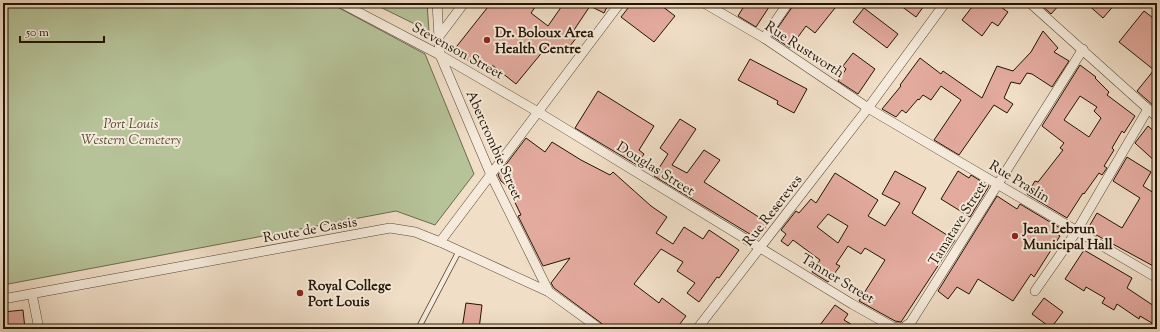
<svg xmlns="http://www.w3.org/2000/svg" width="1160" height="332" font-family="'Sorts Mill Goudy',serif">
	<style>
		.green { fill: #b6c298; stroke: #6c6b4e }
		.building { fill: #e3aa9e; stroke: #221403; fill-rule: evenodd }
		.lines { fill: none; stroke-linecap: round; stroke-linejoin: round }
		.service-casing { stroke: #564634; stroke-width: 6 }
		.minor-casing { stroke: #564634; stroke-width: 10 }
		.service { stroke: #f5eadb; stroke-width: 4.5 }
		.minor { stroke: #f5eadb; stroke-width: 9 }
		.poi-dot { fill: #8f2418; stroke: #f5eadb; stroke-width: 1.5 }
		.labels { text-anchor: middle; stroke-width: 4; stroke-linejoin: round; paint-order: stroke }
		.poi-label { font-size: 14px; font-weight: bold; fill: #221403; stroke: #f5eadb; text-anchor: start }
		.street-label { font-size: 14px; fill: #221403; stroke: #f5eadb }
		.park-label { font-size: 14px; font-style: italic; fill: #565137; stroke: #f5eadb }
	</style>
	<rect width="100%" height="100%" fill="#f0dec7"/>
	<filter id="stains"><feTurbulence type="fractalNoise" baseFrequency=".005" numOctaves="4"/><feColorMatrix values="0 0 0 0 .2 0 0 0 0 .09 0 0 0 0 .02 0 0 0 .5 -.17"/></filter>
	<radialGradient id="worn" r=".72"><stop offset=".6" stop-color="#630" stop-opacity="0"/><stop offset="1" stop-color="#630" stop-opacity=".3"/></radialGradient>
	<g class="green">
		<polygon points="3,3 330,3 425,54 474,174 435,225 396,211 3,285"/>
		<polygon points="372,3 427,3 429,31"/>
	</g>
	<g class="building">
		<polygon points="491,3 538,3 531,13 548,26 564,3 609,3 604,13 590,6 572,33 577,37 563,55 549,44 516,84 492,65 487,72 453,51"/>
		<polygon points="632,3 658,3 675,16 654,42 621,17"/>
		<polygon points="746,3 763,3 769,7 756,27 738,16"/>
		<polygon points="795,3 839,3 815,33 806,26 790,48 772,36"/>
		<polygon points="897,3 926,3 916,17"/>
		<polygon points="975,3 995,3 1008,12 998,26 992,22 982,36 962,20"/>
		<polygon points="1039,3 1061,3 1051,14"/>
		<polygon points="1086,3 1116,3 1103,18"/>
		<polygon points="864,8 898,34 887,48 853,22"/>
		<polygon points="1144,11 1157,21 1157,105 1155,107 1137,91 1154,70 1119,42"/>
		<polygon points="1043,31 1058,48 1054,52 1069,61 1052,87 1032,74 1027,73 1020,84 1011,82 1004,98 1013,104 1007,113 994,105 959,155 934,140 961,100 941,86 931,100 923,95 919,100 918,99 906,113 902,110 896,117 882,109 901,86 900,85 920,58 941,74 943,71 982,98 997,66 1013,71 1031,52"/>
		<polygon points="853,53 875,69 858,94 838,81 846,69 843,66"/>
		<polygon points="750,59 807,89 794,113 777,104 778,101 738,80"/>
		<path d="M 1080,65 L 1096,77 L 1095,78 L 1109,92 L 1107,95 L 1135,116 L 1124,133 L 1122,131 L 1112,148 L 1114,150 L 1104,166 L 1107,168 L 1102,175 L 1099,173 L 1084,194 L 1083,193 L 1067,218 L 1027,194 L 1035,181 L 1038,182 L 1063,150 L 1060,148 L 1064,143 L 1042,126 ZM 1080,96 L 1097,107 L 1094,111 L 1101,118 L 1089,137 L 1064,120 Z"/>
		<polygon points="598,91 654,126 639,150 644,154 637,165 575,128"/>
		<polygon points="680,119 696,129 672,165 687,173 704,150 720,160 704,182 768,223 758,239 654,176 668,154 660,148"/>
		<polygon points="1148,126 1157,134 1157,163 1135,143"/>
		<polygon points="526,138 545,152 552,142 581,160 610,175 613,172 651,206 667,217 656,233 673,244 684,227 703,239 709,230 739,250 719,278 717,277 699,302 687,293 695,283 677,271 683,262 661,249 634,284 659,303 662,298 686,316 676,329 616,329 606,324 605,326 554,288 551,283 570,258 543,266 518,216 521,215 507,186 501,181 498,175"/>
		<polygon points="1127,157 1151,172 1143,186 1157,195 1157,268 1087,230 1097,213 1122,228 1140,198 1113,181"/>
		<path d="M 895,171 L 926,188 L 912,213 L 955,240 L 901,322 L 895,321 L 859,301 L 885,260 L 865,248 L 861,254 L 848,246 L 836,264 L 840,266 L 828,282 L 812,272 L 820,260 L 793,240 L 788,246 L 781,241 L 786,234 L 781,230 L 796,211 L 799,213 L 811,199 L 816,203 L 835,173 L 878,200 L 868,216 L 885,226 L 900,203 L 882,194 ZM 828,214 L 848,226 L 838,243 L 817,227 Z"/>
		<polygon points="958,171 969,178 971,175 989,186 970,217 941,199"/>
		<polygon points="997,196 1017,209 1020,204 1060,228 1057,234 1060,236 1034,277 1031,274 1013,301 978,279 969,294 957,287 948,299 938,291"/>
		<polygon points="1084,250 1132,278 1127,288 1157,308 1157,326 1140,316 1139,319 1117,304 1114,310 1102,303 1105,298 1086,287 1084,291 1065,279"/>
		<polygon points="1044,298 1063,312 1051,328 1032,314"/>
		<polygon points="466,303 482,305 479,329 462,329"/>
		<polygon points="835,305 848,314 844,320 859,329 817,329"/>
		<polygon points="23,310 25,329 3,329 3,312"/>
	</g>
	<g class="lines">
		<defs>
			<polyline id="service" points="418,329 459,251"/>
			<g id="minor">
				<polyline points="341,3 440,55 538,112 852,304 893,327 903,328 911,322 1083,49"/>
				<polyline points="437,3 440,55 491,175 549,292"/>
				<polyline points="704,3 764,38 868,108 1157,278"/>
				<polyline points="1030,3 1157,117"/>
				<polyline points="440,35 464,3"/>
				<polyline points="764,38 788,3"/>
				<polyline points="440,242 620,3"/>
				<polyline points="1035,291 1076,232 1148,109"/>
				<polyline points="32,294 39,329"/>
				<polyline points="3,299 390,228 415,232 440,242 549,292 600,329"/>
				<polyline points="697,329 868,108 945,3"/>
			</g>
		</defs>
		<use href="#service" class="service-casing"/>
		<use href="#minor" class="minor-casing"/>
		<use href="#service" class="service"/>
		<use href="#minor" class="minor"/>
	</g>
	<g class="poi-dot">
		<circle cx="487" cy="40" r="4"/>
		<circle cx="1015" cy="236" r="4"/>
		<circle cx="300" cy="293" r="4"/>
	</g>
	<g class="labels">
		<g class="poi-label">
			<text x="495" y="37">Dr. Boloux Area<tspan x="495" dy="16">Health Centre</tspan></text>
			<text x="1023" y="233">Jean Lebrun<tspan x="1023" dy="16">Municipal Hall</tspan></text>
			<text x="308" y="290">Royal College<tspan x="308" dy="16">Port Louis</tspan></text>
		</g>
		<g class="street-label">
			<text transform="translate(805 49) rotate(33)" y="5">Rue Rustworth</text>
			<text transform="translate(458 50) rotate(29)" y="5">Stevenson Street</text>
			<text transform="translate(495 145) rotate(66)" y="5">Abercrombie Street</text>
			<text transform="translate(656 168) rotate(32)" y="5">Douglas Street</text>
			<text transform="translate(1020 181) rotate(31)" y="5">Rue Praslin</text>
			<text transform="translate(772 210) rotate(-52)" y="5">Rue Resereves</text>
			<text transform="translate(957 223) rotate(-58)" y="5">Tamatave Street</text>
			<text transform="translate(310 229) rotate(-10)" y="5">Route de Cassis</text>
			<text transform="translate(838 278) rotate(31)" y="5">Tanner Street</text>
		</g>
		<g class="park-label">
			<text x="131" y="128">Port Louis<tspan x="131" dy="16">Western Cemetery</tspan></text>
		</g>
	</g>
	<rect width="1160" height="332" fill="none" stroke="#f0dec7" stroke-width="16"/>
	<rect x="4" y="4" width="1152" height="324" fill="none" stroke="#221403" stroke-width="2"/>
	<rect x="8" y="8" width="1144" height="316" fill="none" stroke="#221403"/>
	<path d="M20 36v6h84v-6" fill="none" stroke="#221403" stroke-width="2"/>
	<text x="26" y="36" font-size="12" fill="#221403" stroke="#f5eadb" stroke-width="3" paint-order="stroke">50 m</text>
	<rect width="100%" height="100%" filter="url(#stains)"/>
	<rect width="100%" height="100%" fill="url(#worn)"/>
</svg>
